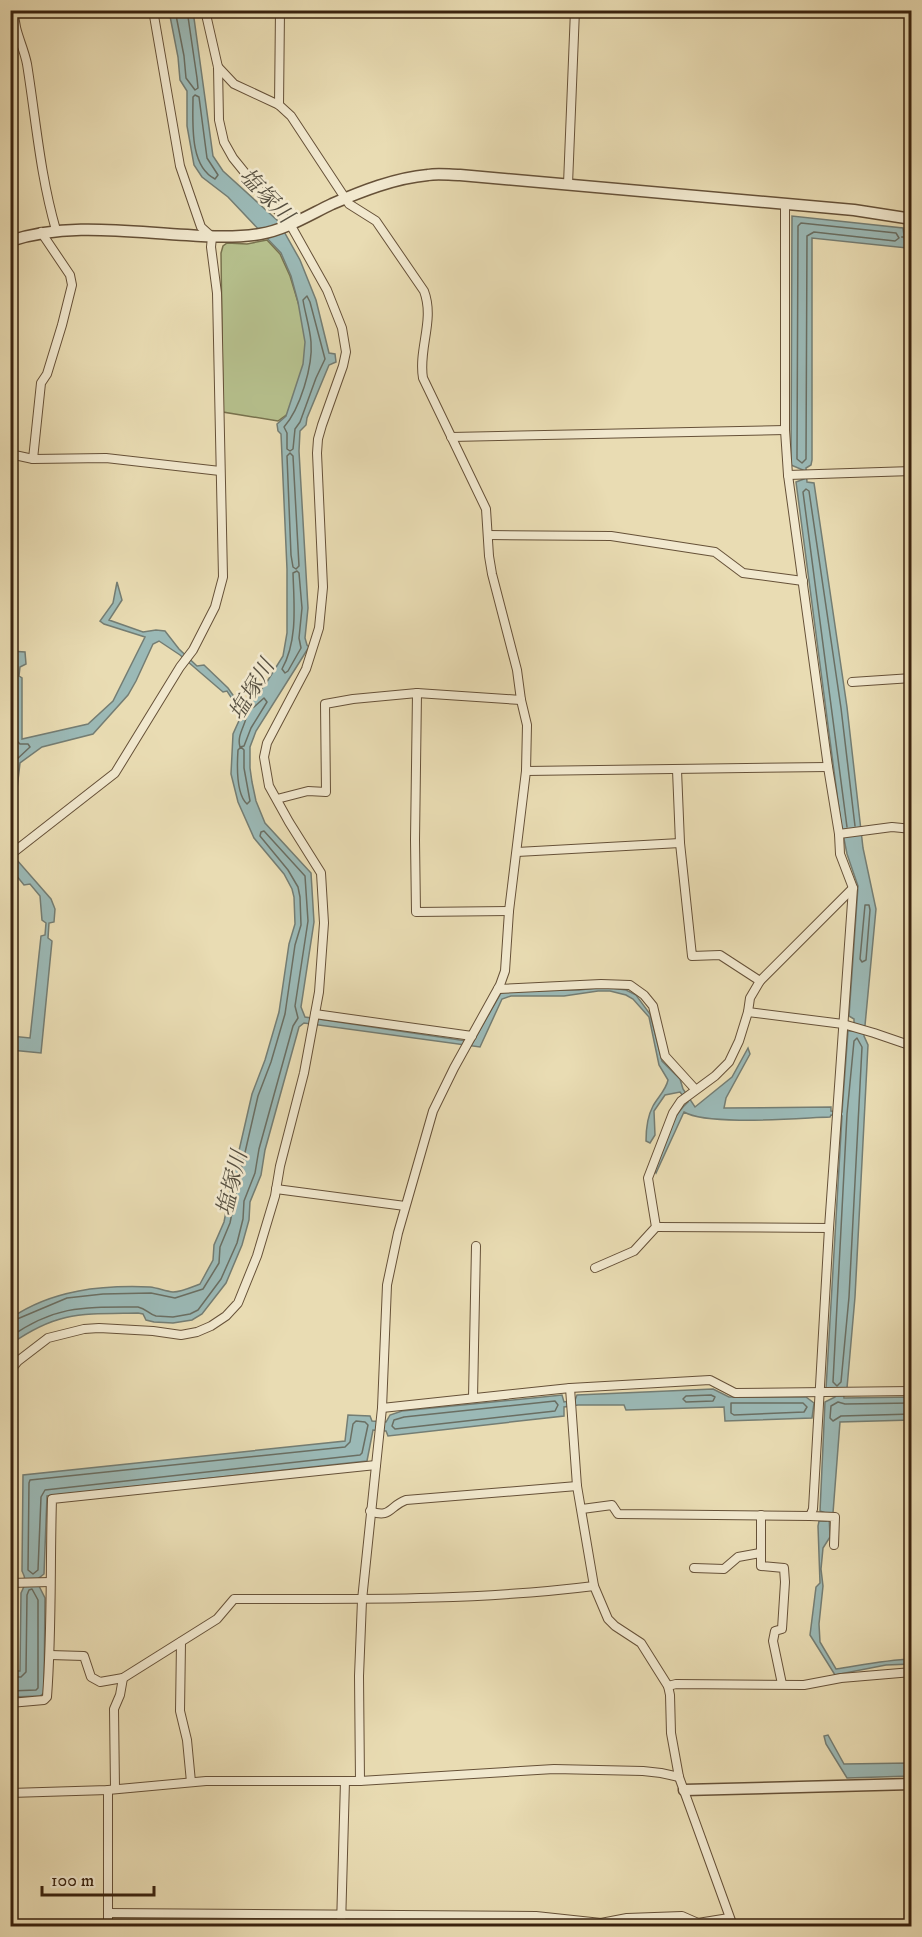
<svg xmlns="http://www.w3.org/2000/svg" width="922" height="1937" font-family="'IM FELL DW Pica','Noto Serif JP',serif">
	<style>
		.green { fill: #b6c08d; stroke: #78724e; stroke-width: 1.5 }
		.water { fill: #9bb9b6; stroke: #747d73; stroke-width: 1.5 }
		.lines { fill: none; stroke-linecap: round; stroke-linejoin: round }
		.shore { stroke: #6a6e62; stroke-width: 1.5 }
		.stream { stroke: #747d73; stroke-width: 2 }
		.minor-casing { stroke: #665138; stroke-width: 10 }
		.tertiary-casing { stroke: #665138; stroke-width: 13 }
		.minor { stroke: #f1e8ce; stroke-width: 8 }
		.tertiary { stroke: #f1e8ce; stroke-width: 10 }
		.labels { text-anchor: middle; stroke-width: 5; stroke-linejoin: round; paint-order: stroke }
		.water-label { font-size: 22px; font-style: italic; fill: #575041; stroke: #f1e8ce }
	</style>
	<rect width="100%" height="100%" fill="#e9dcb3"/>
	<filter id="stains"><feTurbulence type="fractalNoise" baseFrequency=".00333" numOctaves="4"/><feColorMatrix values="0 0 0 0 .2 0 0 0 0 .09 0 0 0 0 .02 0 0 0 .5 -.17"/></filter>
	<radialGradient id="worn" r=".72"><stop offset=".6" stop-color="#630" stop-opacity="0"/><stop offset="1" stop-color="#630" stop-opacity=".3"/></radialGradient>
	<polygon class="green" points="267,240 280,254 290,276 313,351 289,413 278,421 223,412 221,253 223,246 227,243 247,244"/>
	<g class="water">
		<path d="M 169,11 L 193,11 L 213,156 L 223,171 L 278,221 L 300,260 L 316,300 L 329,353 L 335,354 L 336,362 L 329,365 L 307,418 L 306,425 L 300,431 L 299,451 L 308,608 L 305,638 L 307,645 L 309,647 L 256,731 L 250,747 L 250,768 L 252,782 L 256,801 L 265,823 L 311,873 L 314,922 L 301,1007 L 305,1017 L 473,1042 L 501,993 L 510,991 L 579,990 L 605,987 L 626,990 L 636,995 L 650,1014 L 662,1061 L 680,1079 L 683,1089 L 695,1107 L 732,1077 L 748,1048 L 750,1054 L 726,1098 L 724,1108 L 831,1107 L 831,1111 L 842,1112 L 848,1031 L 854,1031 L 854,1019 L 849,1016 L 858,886 L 847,854 L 841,824 L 796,482 L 804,479 L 803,470 L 791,465 L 792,216 L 903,228 L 905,243 L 909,245 L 907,248 L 812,238 L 812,460 L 811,465 L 806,468 L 807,482 L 814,483 L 847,707 L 863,848 L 876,909 L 864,1036 L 868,1045 L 855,1297 L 847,1388 L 843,1389 L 844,1398 L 912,1397 L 911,1420 L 840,1422 L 833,1513 L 829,1514 L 830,1537 L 823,1548 L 821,1569 L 823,1586 L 819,1624 L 820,1642 L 836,1669 C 862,1665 886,1660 911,1659 L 911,1664 L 886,1665 L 835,1675 L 810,1635 L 816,1587 L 820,1583 L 818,1526 L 819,1521 L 826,1521 L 826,1513 L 820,1511 L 825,1402 L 835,1397 L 835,1391 L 826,1389 L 842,1116 L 831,1115 L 830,1117 C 799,1118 708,1126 684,1112 L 656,1173 L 654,1169 C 663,1146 669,1119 688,1102 L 680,1092 L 665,1095 L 654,1111 L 655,1135 L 650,1143 L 646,1141 C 646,1128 647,1117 653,1106 C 658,1097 666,1090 668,1080 L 659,1065 L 649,1017 L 633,999 L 626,995 L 610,991 L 598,991 L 564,996 L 511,996 L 502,999 L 480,1047 L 304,1023 L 299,1027 L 265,1150 L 261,1175 L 250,1202 L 249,1220 L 242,1245 L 226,1283 L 202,1314 L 192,1320 L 173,1323 L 154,1322 L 146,1320 L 143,1314 L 138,1313 C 82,1314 58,1311 11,1344 L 11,1318 C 52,1290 101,1285 150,1287 C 158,1288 165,1291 173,1292 C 181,1292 192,1287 200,1284 L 213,1260 L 214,1245 L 224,1222 L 232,1181 L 252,1094 L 265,1060 L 279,1012 L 289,944 L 295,924 L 294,897 L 292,889 L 284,874 L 254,838 L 238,802 L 231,774 L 233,734 L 242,714 L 227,691 L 223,692 L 180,655 L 159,641 L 153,644 L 136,681 L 128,695 L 93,734 L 42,747 L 20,763 L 11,841 L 16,859 L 51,899 L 55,909 L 54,922 L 49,923 L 48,938 L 52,941 L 41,1053 L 11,1050 L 11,1036 L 30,1038 L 41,936 L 45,935 L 46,923 L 42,920 L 40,896 L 30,884 L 24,885 L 11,869 L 14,864 L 10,858 L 10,677 L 14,675 L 15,666 L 11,665 L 11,651 L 25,652 L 26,664 L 20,667 L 19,676 L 22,678 L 22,739 L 88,724 L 113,701 L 145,637 L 104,624 L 100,621 L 113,603 L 117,582 L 122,600 L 109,620 L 143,632 L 156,630 L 165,631 L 179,649 L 197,666 L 204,665 L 228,688 L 235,698 L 239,694 L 250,703 L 265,685 L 283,656 L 287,633 L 287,569 L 281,434 L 278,431 L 277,424 L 286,416 L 303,364 L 305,342 L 298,302 L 291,276 L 281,253 L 228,197 L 202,177 L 194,165 L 187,126 L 187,91 L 180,80 L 178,57 Z"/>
		<path d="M 713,1389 L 729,1397 L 806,1397 L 814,1403 L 812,1418 L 725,1421 L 724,1407 L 626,1410 L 624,1405 L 578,1405 L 564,1407 L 564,1416 L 388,1436 L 386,1431 L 373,1430 L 367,1461 L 47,1496 L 44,1574 L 39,1578 L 38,1584 L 45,1598 L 44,1693 L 40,1696 L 11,1697 L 10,1671 L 20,1671 L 21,1593 C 25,1585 27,1580 22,1571 L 23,1475 L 345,1441 L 348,1415 L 370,1416 L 372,1421 L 386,1422 L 390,1415 L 402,1411 L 562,1395 L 564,1402 L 575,1400 L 577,1395 Z"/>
		<polygon points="828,1735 844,1764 911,1763 911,1776 847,1778 826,1744 824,1736"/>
	</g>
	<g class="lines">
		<g class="shore">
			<polyline points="175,10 184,56 186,78 195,90 198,88 197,78 187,10"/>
			<path d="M 195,95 L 199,97 L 207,158 L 218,175 L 215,179 C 189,166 193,122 193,97 Z"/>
			<polygon points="801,223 896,233 899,238 895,241 814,232 807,236 806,459 802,463 797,459 798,226"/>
			<path d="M 307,296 L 310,302 L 325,359 L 316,378 L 300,422 L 295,429 L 293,449 L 290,451 L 287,449 L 287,433 L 284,427 C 300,409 313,366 311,342 C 310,328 305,313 303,300 Z"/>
			<polygon points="290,453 293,456 299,566 296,569 293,567 291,555 287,456"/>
			<path d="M 297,571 L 299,573 L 302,608 L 299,638 L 301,648 L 288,671 L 285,673 L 282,669 C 298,640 294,605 293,573 Z"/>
			<polyline points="10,682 15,682 16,685 16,740 20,744 28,744 30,747 15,761 10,794"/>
			<path d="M 264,698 L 267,702 L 251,728 L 244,746 L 240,747 C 236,734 248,723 247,710 L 254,707 Z"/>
			<path d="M 241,747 L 244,750 L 244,768 L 250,801 L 247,804 C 236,794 237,765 238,750 Z"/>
			<polyline points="847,827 803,492 806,489 809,491 841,708 855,826"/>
			<polygon points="865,905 869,905 870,910 866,960 862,962 860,959"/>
			<polygon points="857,1038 862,1047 849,1297 841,1382 837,1386 833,1382 847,1114 854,1041"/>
			<path d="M 10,1322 L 67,1298 L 103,1294 L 151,1293 L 175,1298 L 203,1289 L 219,1263 L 220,1247 L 230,1223 L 238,1183 L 258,1096 L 271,1062 L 285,1014 L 295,945 L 301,925 L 300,897 L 298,887 L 288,870 L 260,836 L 261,832 L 264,831 L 305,876 L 308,921 L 295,1006 L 298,1018 L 293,1026 L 259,1149 L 255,1173 L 244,1201 L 243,1219 L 237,1243 L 221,1279 L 198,1310 L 190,1314 L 173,1317 L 156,1316 C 148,1314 147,1309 138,1307 C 84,1307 56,1305 10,1337"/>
			<polygon points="711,1395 715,1397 713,1401 686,1402 683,1399 686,1396"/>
			<polygon points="555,1401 558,1405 555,1411 395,1429 392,1426 394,1420 404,1417"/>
			<polygon points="731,1403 803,1403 807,1407 804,1412 734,1415 731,1413"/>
			<polyline points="912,1403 845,1404 838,1402 831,1406 830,1418 833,1421 841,1416 912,1414"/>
			<polygon points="356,1421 365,1422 368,1425 362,1453 360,1455 45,1490 41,1497 38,1570 33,1574 28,1570 29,1483 30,1480 345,1447 350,1442 353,1424"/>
			<polyline points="10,1677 21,1677 26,1672 27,1595 29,1590 32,1589 38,1600 38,1688 36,1690 10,1691"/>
		</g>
		<polyline class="stream" points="902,237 912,238"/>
		<defs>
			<g id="minor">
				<path d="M 14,10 C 14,32 23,44 27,64 C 36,120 40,175 56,230"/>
				<path d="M 218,67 L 234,84 L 279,105 L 291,116 L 349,204 L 376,221 L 424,291 C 435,320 418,349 423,378 L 486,509 L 489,556 L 492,574 L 517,670 L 521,700 L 527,725 L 526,771 L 509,911 L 505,971 L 500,985 L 454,1068 L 433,1111 L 398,1233 L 387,1285 L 382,1408 L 362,1600 L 359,1676 L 360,1781"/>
				<polyline points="279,105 280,10"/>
				<polyline points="568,184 575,10"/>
				<polyline points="451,437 785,430"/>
				<polyline points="10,454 33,459 106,458 220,471"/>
				<polyline points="33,459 41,383 47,374 62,325 72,285 70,275 41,232"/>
				<polyline points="788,475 912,471"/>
				<polyline points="488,535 611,536 715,552 743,573 803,581"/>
				<polyline points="852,682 912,678"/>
				<polyline points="417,693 415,840 416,912 509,911"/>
				<polyline points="677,770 680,843 692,956 720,955 760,981"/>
				<polyline points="526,771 828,767"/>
				<polyline points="277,799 308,791 326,792 325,704 353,699 417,693 521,700"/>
				<polyline points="839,834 892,827 912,829"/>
				<polyline points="517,852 680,843"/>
				<polyline points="10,855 115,773 180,667 193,650 215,607 223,577 217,293 211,247 212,237 201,227 180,166 153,10"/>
				<polyline points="498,989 601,984 630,985 644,995 653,1006 665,1056 695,1089"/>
				<polyline points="748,1012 843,1024 874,1033 912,1046"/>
				<polyline points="315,1014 472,1036"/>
				<polyline points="276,1189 405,1206"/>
				<polyline points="656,1227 829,1228"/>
				<polyline points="595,1268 634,1251 656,1227 648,1178 673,1113 681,1101 715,1076 729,1062 739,1041 748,1012 750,998 760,981 853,888"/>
				<polyline points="10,1371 18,1361 48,1338 84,1329 99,1328 153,1331 181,1335 197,1332 211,1326 226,1316 238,1303 257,1256 275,1196 280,1166 304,1073 319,992 324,923 321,873 289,822 269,786 264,757 267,743 306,669 319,628 323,587 317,453 318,439 322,425 343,366 346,352 342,328 327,290 290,224 259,190 233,158 224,142 219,120 218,67 205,10"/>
				<polyline points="570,1388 577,1486 594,1586 608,1619 615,1626 641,1643 668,1686 670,1695 671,1733 679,1777 733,1926"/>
				<polyline points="473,1398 476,1246"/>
				<polyline points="382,1408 570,1388 710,1380 735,1393 912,1391"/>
				<polyline points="582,1509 612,1505 618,1514 810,1516 813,1509 829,1228 853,888 840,854 839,834 828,767 788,475 785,430 785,204"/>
				<path d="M 370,1511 C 391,1519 389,1506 406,1500 L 577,1486"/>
				<polyline points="761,1515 761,1566 784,1568 785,1582 782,1629 775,1631 773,1641 782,1684"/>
				<polyline points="810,1516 835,1517 834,1545"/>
				<polyline points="694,1568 724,1569 738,1557 760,1553"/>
				<polyline points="10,1583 50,1582"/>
				<polyline points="181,1642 180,1711 187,1740 191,1782"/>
				<path d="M 50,1655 L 84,1656 L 91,1677 L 100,1682 L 123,1678 L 217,1619 L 234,1599 C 354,1599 475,1601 594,1586"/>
				<polyline points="668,1686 676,1684 804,1685 841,1678 912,1672"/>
				<path d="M 10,1703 L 44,1700 L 47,1697 C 52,1632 50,1565 52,1499 L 376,1465"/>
				<polyline points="115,1788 114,1709 120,1695 123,1678"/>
				<polyline points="10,1793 108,1790 206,1781 360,1781 554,1769 643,1771 661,1773 679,1777"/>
				<polyline points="108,1913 536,1916 601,1923 627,1918 682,1916 698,1923 729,1918"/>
				<polyline points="108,1926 108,1790"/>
				<polyline points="341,1926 345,1781"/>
			</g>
			<g id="tertiary">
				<path d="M 10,241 C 68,222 128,232 187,235 C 212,237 236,238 260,234 C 285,230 309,215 332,204 C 362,191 395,178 428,175 C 438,173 449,175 460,175 L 854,210 L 912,219"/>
				<polyline points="684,1790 912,1784"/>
			</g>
		</defs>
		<use href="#minor" class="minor-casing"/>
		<use href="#tertiary" class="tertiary-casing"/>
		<use href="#minor" class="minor"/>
		<use href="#tertiary" class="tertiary"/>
	</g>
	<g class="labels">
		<g class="water-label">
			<text transform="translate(267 195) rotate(46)" y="8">塩塚川</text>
			<text transform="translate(251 689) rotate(-59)" y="8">塩塚川</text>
			<text transform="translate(231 1183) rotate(-76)" y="8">塩塚川</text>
		</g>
	</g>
	<rect width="922" height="1937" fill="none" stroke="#e9dcb3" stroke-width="36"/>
	<rect x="12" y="12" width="898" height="1913" fill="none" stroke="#3a230f" stroke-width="3"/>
	<rect x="18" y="18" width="886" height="1901" fill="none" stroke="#3a230f" stroke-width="1.5"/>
	<path d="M42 1886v9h112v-9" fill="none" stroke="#3a230f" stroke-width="3"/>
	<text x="51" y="1886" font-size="18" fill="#3a230f" stroke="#f1e8ce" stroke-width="4.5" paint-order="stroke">100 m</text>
	<rect width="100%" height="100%" filter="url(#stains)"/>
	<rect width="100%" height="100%" fill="url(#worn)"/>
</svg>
